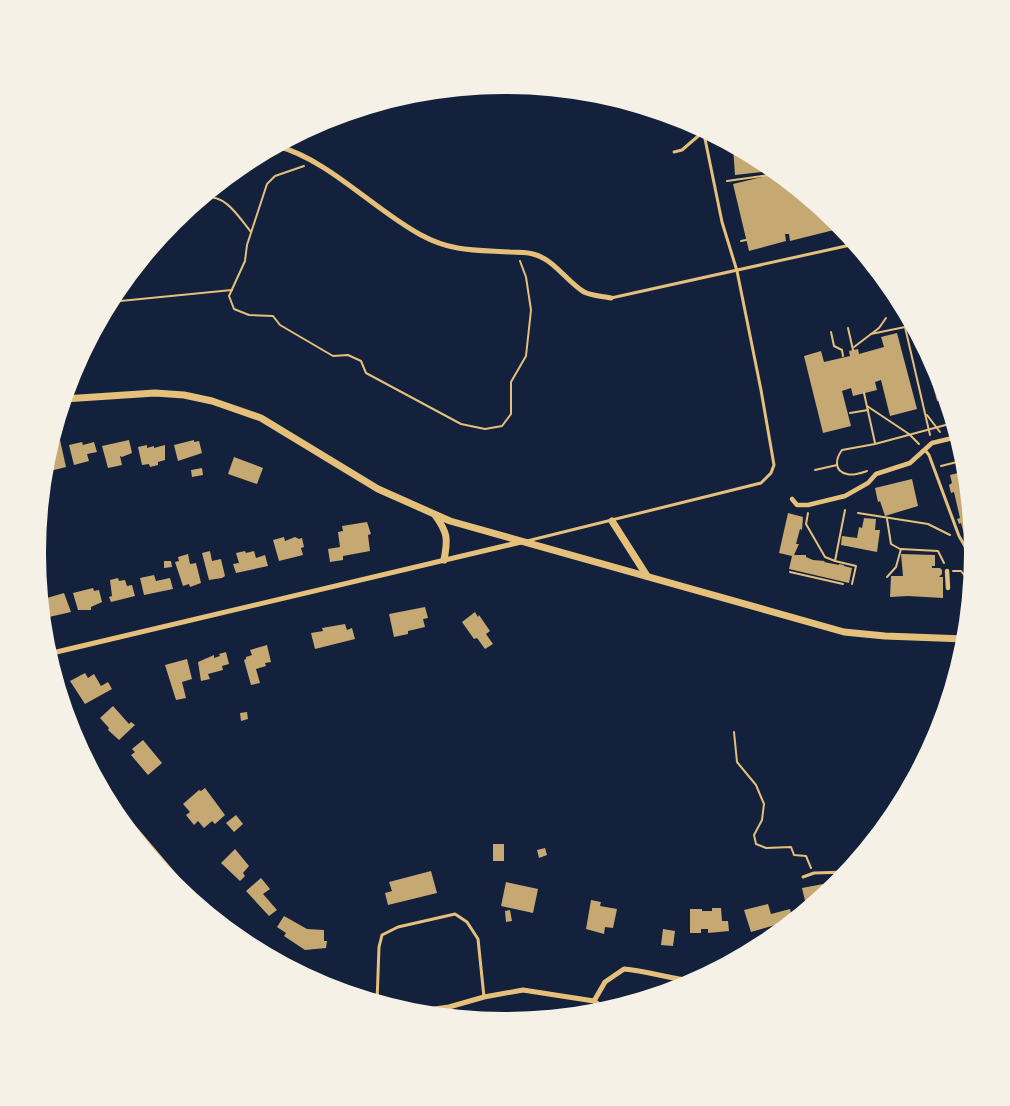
<svg xmlns="http://www.w3.org/2000/svg" width="1010" height="1106" font-family="'Open Sans',sans-serif">
	<style>
		.building { fill: #c6a872 }
		.lines { fill: none; stroke-linecap: round; stroke-linejoin: round }
		.path { stroke: #e5c07b; stroke-width: 2 }
		.service { stroke: #e5c07b; stroke-width: 3 }
		.pedestrian { stroke: #e5c07b; stroke-width: 4.5 }
		.minor { stroke: #e5c07b; stroke-width: 5 }
		.tertiary { stroke: #e5c07b; stroke-width: 7 }
	</style>
	<rect width="100%" height="100%" fill="#14213d"/>
	<g class="building">
		<polygon points="733,147 766,163 837,222 842,228 790,241 789,234 785,234 786,241 749,251 733,184 770,175 770,171 735,175"/>
		<polygon points="897,333 917,409 890,416 881,380 875,382 877,390 853,396 851,388 842,391 851,426 823,433 804,356 821,351 824,362 850,356 849,351 858,349 859,354 884,347 881,337"/>
		<polygon points="940,380 946,399 937,401 932,382"/>
		<polygon points="60,440 66,467 50,471 46,459 51,442"/>
		<polygon points="129,440 132,453 122,457 120,456 122,465 108,468 102,446"/>
		<polygon points="194,440 194,442 199,441 202,453 178,461 174,445"/>
		<polygon points="82,442 83,445 94,442 97,452 87,454 89,461 74,465 69,445"/>
		<polygon points="147,445 147,448 154,446 154,448 165,445 165,460 158,462 158,465 150,467 149,464 142,465 138,447"/>
		<polygon points="234,457 263,468 257,484 228,474"/>
		<polygon points="202,468 203,475 192,477 191,470"/>
		<polygon points="966,471 972,532 964,534 961,523 959,524 957,519 960,518 954,492 951,493 949,485 952,483 950,475"/>
		<polygon points="912,479 918,506 885,516 880,501 878,502 875,488"/>
		<polygon points="788,513 803,517 802,530 800,529 796,544 799,544 794,555 806,555 806,557 813,560 825,561 824,562 839,565 839,564 844,565 844,566 852,568 849,583 789,569 792,556 779,553"/>
		<polygon points="864,518 876,519 875,530 880,530 877,552 841,545 842,536 857,538 859,527 862,528"/>
		<polygon points="367,522 371,534 368,535 370,551 343,556 343,560 330,562 328,549 340,547 338,532 343,531 342,526"/>
		<polygon points="284,537 285,541 295,537 299,539 302,538 304,547 301,548 303,555 279,561 273,540"/>
		<polygon points="210,551 212,561 221,559 225,576 222,578 209,580 202,553"/>
		<polygon points="245,551 246,553 254,551 256,558 265,555 268,566 236,573 233,564 239,563 236,553"/>
		<polygon points="188,554 190,564 196,563 201,583 190,587 189,584 183,586 175,562 179,561 178,557"/>
		<polygon points="901,554 935,555 935,566 932,566 932,568 940,568 942,570 942,574 939,577 943,577 943,598 908,596 890,597 891,576 903,576"/>
		<polygon points="164,561 171,561 172,567 164,568"/>
		<polygon points="154,575 156,581 170,578 173,589 144,595 140,578"/>
		<polygon points="118,578 119,581 125,580 127,586 132,585 135,596 111,602 109,597 112,596 110,580"/>
		<polygon points="93,588 94,591 99,590 102,602 91,607 91,610 78,610 73,593"/>
		<polygon points="64,593 71,612 49,617 47,598"/>
		<polygon points="425,607 428,618 423,619 425,627 408,631 408,634 394,637 389,614"/>
		<polygon points="475,612 478,617 479,615 490,631 486,634 493,644 485,649 477,638 474,639 462,622"/>
		<polygon points="345,624 347,630 352,628 355,639 315,649 311,633 323,631 322,628"/>
		<polygon points="267,645 271,662 265,663 266,666 256,669 260,683 251,685 244,660 246,659 246,657 252,655 250,650"/>
		<polygon points="226,652 229,664 222,666 223,670 208,674 210,679 201,681 198,662 214,655 214,658 220,656 219,654"/>
		<polygon points="187,659 192,679 182,682 186,698 176,700 165,665"/>
		<polygon points="85,673 88,678 94,674 101,686 108,682 112,689 85,704 70,681"/>
		<polygon points="113,706 129,724 131,722 135,725 119,740 108,730 109,728 100,718"/>
		<polygon points="247,712 248,719 241,721 240,713"/>
		<polygon points="143,740 162,763 148,775 131,755 135,752 132,749"/>
		<polygon points="205,788 225,815 215,824 212,821 204,828 198,821 194,825 186,815 190,812 183,804 199,790 201,791"/>
		<polygon points="236,815 243,824 234,832 226,823"/>
		<rect x="493" y="844" width="11" height="17"/>
		<polygon points="545,848 547,855 539,858 537,850"/>
		<polygon points="235,849 249,866 243,873 245,876 240,881 221,863"/>
		<polygon points="431,871 437,893 388,905 385,893 392,891 389,882"/>
		<polygon points="261,878 270,889 263,894 277,910 269,916 246,891"/>
		<polygon points="839,881 836,885 807,909 802,888"/>
		<polygon points="506,882 538,889 533,913 501,906"/>
		<polygon points="591,900 601,902 600,906 617,909 613,928 605,927 604,934 586,929"/>
		<polygon points="768,904 771,914 790,909 793,920 751,932 744,910"/>
		<polygon points="712,908 721,908 722,921 728,921 729,931 708,933 708,929 701,929 701,933 690,933 690,909 702,909 702,911 712,911"/>
		<polygon points="510,910 512,921 506,922 505,911"/>
		<polygon points="284,916 307,929 324,930 324,941 327,941 326,948 305,950 284,936 286,933 277,927"/>
		<polygon points="663,929 675,931 673,946 661,945"/>
	</g>
	<g class="lines">
		<g class="path">
			<polyline points="304,166 275,176 267,184 247,245 245,261 229,296 234,309 249,315 273,316 280,325 333,356 348,355 361,361 366,373 461,424 485,429 502,426 511,414 511,382 526,356 531,310 526,277 520,261"/>
			<polyline points="727,181 770,175"/>
			<path d="M 203,197 C 227,195 237,215 251,232"/>
			<polyline points="741,241 746,240"/>
			<polyline points="110,302 232,290"/>
			<polyline points="848,328 853,350"/>
			<polyline points="831,332 834,346 842,350 843,356"/>
			<polyline points="871,334 905,327 930,435"/>
			<polyline points="854,347 879,328 886,318"/>
			<polyline points="864,393 875,443"/>
			<polyline points="867,406 909,434 919,444"/>
			<polyline points="850,413 868,410"/>
			<polyline points="927,415 940,432"/>
			<polyline points="941,466 965,460"/>
			<polyline points="815,470 837,465"/>
			<path d="M 867,471 C 861,473 853,476 847,474 C 833,471 836,458 842,450 L 875,444 L 953,423"/>
			<polyline points="845,510 835,561 856,566 852,584"/>
			<polyline points="808,513 806,524 825,557 835,561"/>
			<polyline points="858,513 928,524 950,535"/>
			<polyline points="887,519 891,544 900,549"/>
			<polyline points="953,571 961,571 965,576 972,577"/>
			<polyline points="790,572 843,584"/>
			<polyline points="887,577 896,567 901,549 938,551 944,563"/>
			<polyline points="734,732 737,762 756,785 764,804 762,820 754,835 756,844 766,848 791,847 794,855 806,856 811,868"/>
		</g>
		<g class="service">
			<polyline points="674,152 682,150 704,131"/>
			<polyline points="611,298 855,244"/>
			<polyline points="925,450 929,455 959,536 973,560"/>
			<polyline points="527,541 761,483 771,473 774,465 761,390 737,271 722,222 703,129"/>
			<polyline points="803,877 814,873 847,872"/>
			<polyline points="377,1002 379,947 382,935 398,927 455,914 467,922 478,939 484,997"/>
		</g>
		<g class="pedestrian">
			<polyline points="792,499 797,505 808,505 845,496 868,483 876,474 910,463 932,443 957,437"/>
			<polyline points="947,571 948,588"/>
		</g>
		<g class="minor">
			<path d="M 277,146 C 329,160 373,209 421,235 C 452,252 476,250 510,252 C 517,252 526,252 533,254 C 554,259 566,281 584,292 C 592,296 602,296 611,298"/>
			<polyline points="48,654 521,542"/>
			<polyline points="103,791 203,909"/>
			<path d="M 594,1001 L 605,982 L 624,969 C 648,971 670,979 694,981"/>
			<polyline points="412,1012 449,1007 484,997 523,990 594,1001 606,1010"/>
		</g>
		<g class="tertiary">
			<polyline points="64,399 155,393 184,395 212,401 261,418 378,489 450,521 844,632 885,636 965,639"/>
			<path d="M 435,515 C 448,533 448,539 444,560"/>
			<polyline points="612,521 647,576"/>
		</g>
	</g>
	<path d="M0 0H1010V1106H0ZM504 94H506A458 458 0 0 1 964 552V554A458 458 0 0 1 506 1012H504A458 458 0 0 1 46 554V552A458 458 0 0 1 504 94Z" fill="#f6f1e7" fill-rule="evenodd"/>
</svg>
